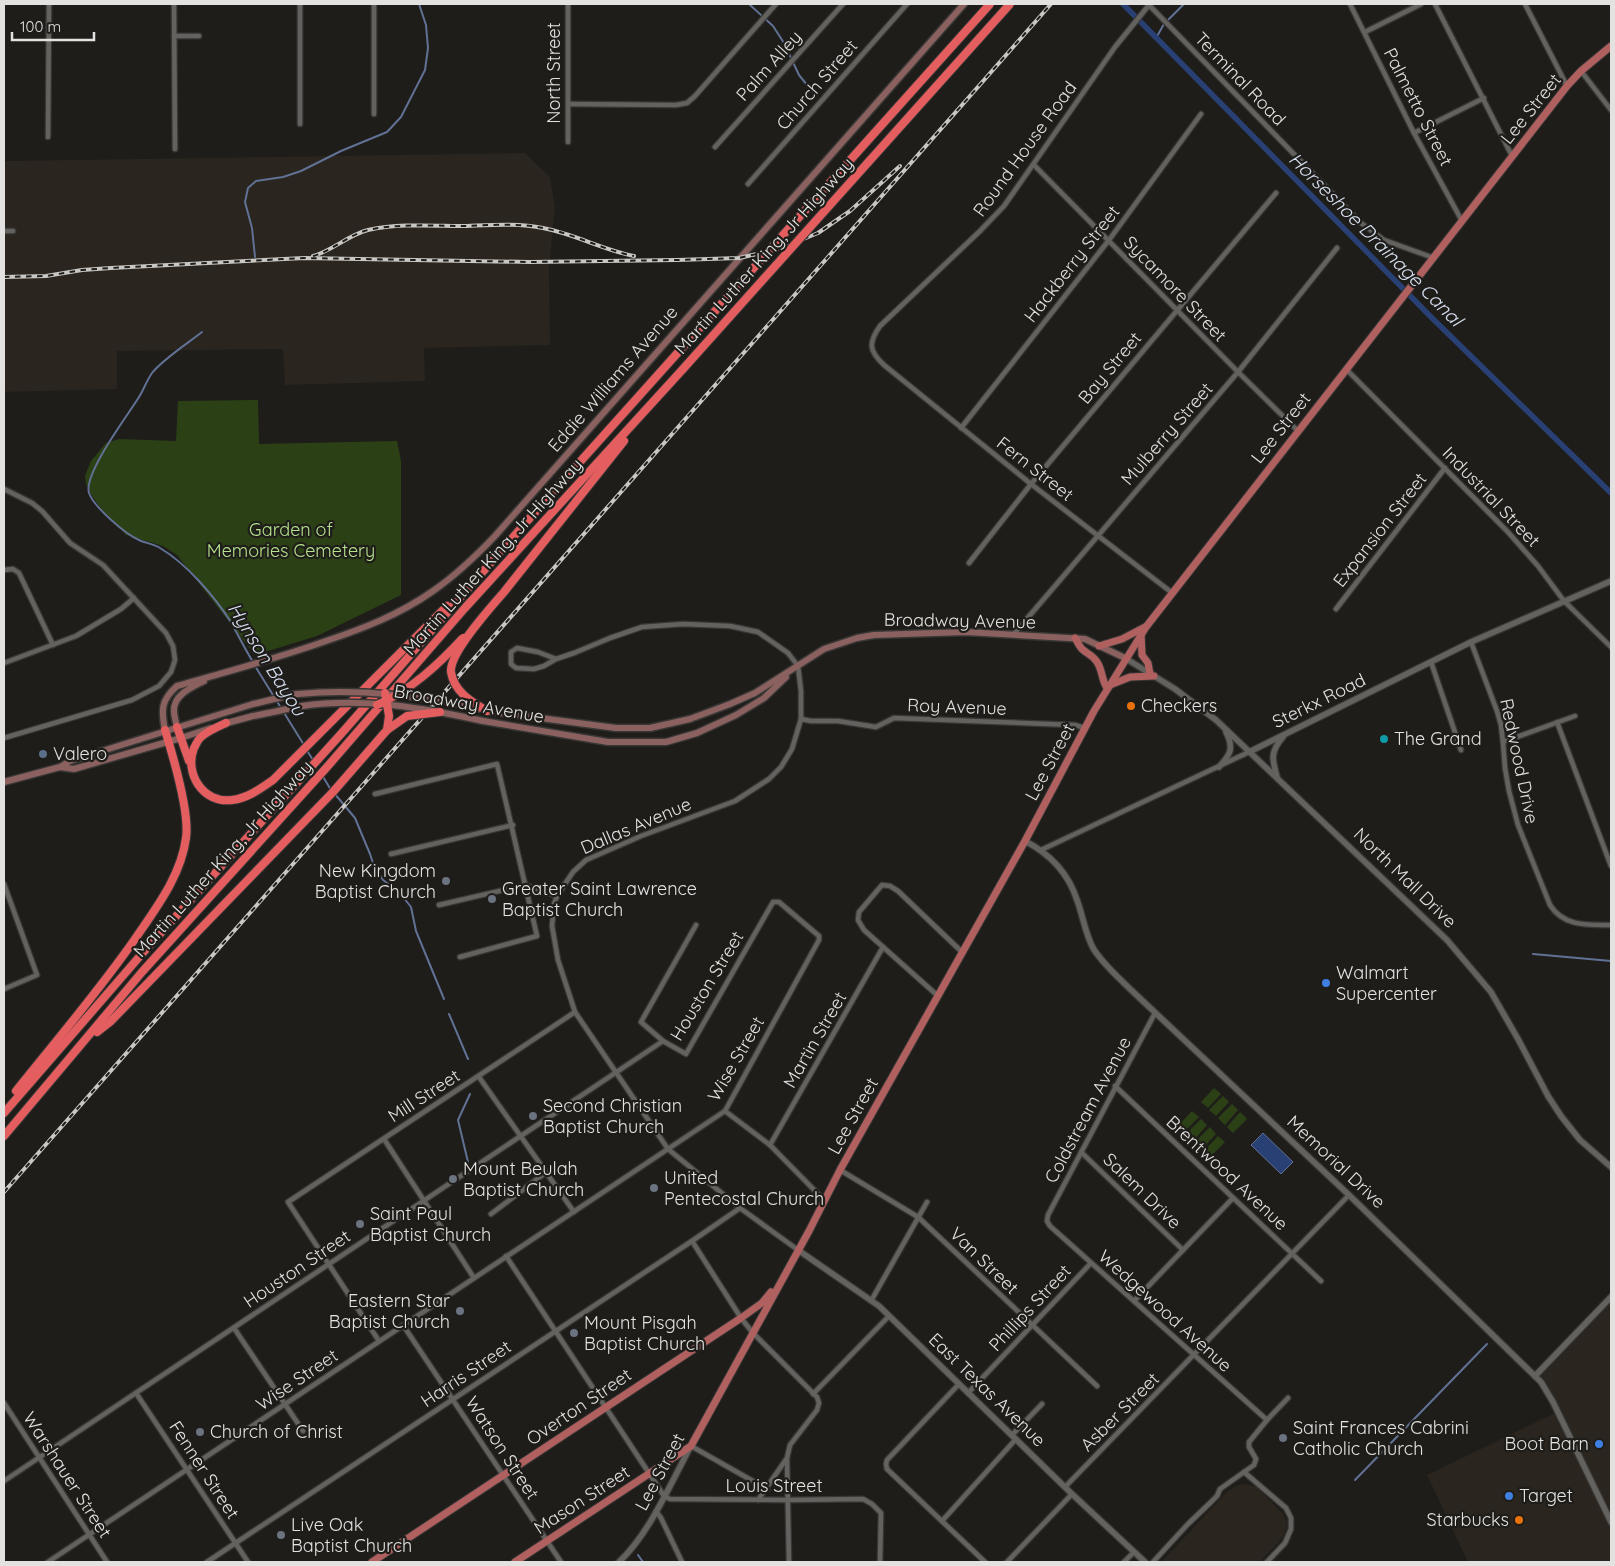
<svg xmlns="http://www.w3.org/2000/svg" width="1615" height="1566" font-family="Quicksand,sans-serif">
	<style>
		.built { fill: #2a251e }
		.green { fill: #2c4016 }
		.water { fill: #294074; stroke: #617194 }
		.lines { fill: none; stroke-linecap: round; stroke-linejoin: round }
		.stream { stroke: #617194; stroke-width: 2 }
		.canal { stroke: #294074; stroke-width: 5.5 }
		.minor-casing { stroke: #383735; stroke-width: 7 }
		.tertiary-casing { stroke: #383735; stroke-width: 8 }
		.secondary-casing { stroke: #383735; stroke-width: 9 }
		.primary-casing { stroke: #383735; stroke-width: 9 }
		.motorway-casing { stroke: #383735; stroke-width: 10 }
		.minor { stroke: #64625f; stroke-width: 4.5 }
		.tertiary { stroke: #64625f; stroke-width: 5.5 }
		.secondary { stroke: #8a615f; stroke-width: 6 }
		.primary { stroke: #b16060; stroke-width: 7 }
		.motorway { stroke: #e45e60; stroke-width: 8 }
		.rail-casing { stroke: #c8c7c4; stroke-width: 4 }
		.rail { stroke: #1e1d1a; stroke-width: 2; stroke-dasharray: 5.5; stroke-linecap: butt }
		.secondary-bridge-casing { stroke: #383735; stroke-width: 9; stroke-linecap: butt }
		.motorway-bridge-casing { stroke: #383735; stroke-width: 10; stroke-linecap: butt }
		.secondary-bridge { stroke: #8a615f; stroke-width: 6 }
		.motorway-bridge { stroke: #e45e60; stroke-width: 8 }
		.food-dot { fill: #e8710a; stroke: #1e1d1a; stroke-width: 2 }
		.culture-dot { fill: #0f9aa8; stroke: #1e1d1a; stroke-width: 2 }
		.service-dot { fill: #5c6f8a; stroke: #1e1d1a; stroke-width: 2 }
		.worship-dot { fill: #6b7280; stroke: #1e1d1a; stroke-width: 2 }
		.shop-dot { fill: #3f7fe0; stroke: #1e1d1a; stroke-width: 2 }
		.labels { text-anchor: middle; stroke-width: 4.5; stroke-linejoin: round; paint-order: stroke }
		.street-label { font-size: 18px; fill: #e3e2e0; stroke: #1e1d1a }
		.park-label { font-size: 18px; fill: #b5e28b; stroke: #1e1d1a }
		.poi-label { font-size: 18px; fill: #e3e2e0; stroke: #1e1d1a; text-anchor: start }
		.water-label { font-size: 19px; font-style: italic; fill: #d7e0f0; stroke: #1e1d1a }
	</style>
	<rect width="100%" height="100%" fill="#1e1d1a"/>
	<g class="built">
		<polygon points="525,153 550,177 555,208 549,268 550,345 424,348 425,381 285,385 283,349 117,351 117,389 4,392 4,161"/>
		<polygon points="1611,1297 1611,1562 1468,1562 1427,1475 1557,1412 1535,1376"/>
		<polygon points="1246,1484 1257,1487 1283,1514 1287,1523 1286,1530 1283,1537 1260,1562 1161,1562 1228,1491 1238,1485"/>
	</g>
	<g class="green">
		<polygon points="258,400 259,444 397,441 401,461 401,595 317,636 255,655 177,555 163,546 126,535 99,506 91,494 86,484 85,476 91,461 106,443 119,439 176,441 178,401"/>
		<polygon points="1214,1088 1221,1094 1208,1108 1201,1102"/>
		<polygon points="1223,1096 1229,1102 1216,1116 1209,1110"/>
		<polygon points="1232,1104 1238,1110 1225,1125 1218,1118"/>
		<polygon points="1192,1111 1199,1117 1185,1131 1179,1125"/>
		<polygon points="1240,1112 1247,1119 1233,1133 1227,1127"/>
		<polygon points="1201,1119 1207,1125 1194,1140 1187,1133"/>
		<polygon points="1210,1127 1216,1134 1203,1148 1196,1141"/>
		<polygon points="1218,1136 1225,1142 1211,1156 1205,1150"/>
	</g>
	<polygon class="water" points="1263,1133 1293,1162 1281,1174 1251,1145"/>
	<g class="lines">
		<g class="stream">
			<polyline points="749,4 773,26 784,43 799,75 816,96"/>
			<polyline points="1168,20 1184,4"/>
			<polyline points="1156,38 1164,24"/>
			<polyline points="255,257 252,228 245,202 248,188 256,181 283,177 301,171 341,151 387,132 401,117 425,70 428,48 426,25 419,4"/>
			<path d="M 202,332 C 188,343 162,360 152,373 C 147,380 144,389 139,397 C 128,415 83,474 89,493 C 94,507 125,534 139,540 C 145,543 154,544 160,548 C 187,564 214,596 231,622 C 238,635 245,649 253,662"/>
			<polyline points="255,666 304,745"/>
			<polyline points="306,749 313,760"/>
			<polyline points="322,775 331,790"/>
			<polyline points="334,793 355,818 370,854 374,866 383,880 399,892 411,907 416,931 444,999"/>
			<polyline points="1533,954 1611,961"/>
			<polyline points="449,1014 468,1059"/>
			<polyline points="468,1162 458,1120 470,1094"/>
			<polyline points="1355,1480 1487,1344"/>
			<polyline points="638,1555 643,1562"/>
		</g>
		<polyline class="canal" points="1123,4 1431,317 1611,493"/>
		<defs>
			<g id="minor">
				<polyline points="174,4 175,149"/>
				<polyline points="374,4 374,114"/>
				<polyline points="1350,4 1414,133 1462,221"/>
				<polyline points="1435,4 1512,156"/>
				<polyline points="1525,4 1567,86"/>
				<polyline points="1365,32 1421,4"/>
				<polyline points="174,36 199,36"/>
				<polyline points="1581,71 1611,110"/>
				<polyline points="568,104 676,105 687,103 695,96 776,4"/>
				<polyline points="300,124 300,4"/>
				<polyline points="1414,133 1484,98"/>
				<polyline points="48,137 49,4"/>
				<polyline points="568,142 568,4"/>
				<polyline points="715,147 843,4"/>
				<polyline points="1034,165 1238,372 1298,431"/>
				<polyline points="748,184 907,4"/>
				<polyline points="4,231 13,231"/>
				<polyline points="1346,369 1507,531 1538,566 1564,601 1611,647"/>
				<polyline points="961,428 1109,240 1201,114"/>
				<polyline points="4,489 32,503 42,511 70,543 103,565 166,633 173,646 175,660 171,672 159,686 132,700 4,738"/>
				<polyline points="969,563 1031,484 1276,193"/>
				<polyline points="4,570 13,569 19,573 53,645"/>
				<path d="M 1171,592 L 1031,484 L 884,365 C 869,351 868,343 880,326 L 980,231 L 1004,206 L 1115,47 L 1149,5 L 1361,223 L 1384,240 L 1434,258"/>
				<polyline points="1336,609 1445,468"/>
				<polyline points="1013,635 1238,372 1337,248"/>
				<path d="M 1471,642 L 1497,711 L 1501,725 L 1503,742 L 1505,768 L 1509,791 L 1518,825 L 1550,905 C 1564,927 1588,925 1611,925"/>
				<polyline points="556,659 538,652 517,648 511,652 511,664 516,668 534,669 544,666 556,659 574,653 610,638 642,627 683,624 730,626 758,632 788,653 798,666 801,691 801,719 792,749 781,767 769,779 735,801 641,836 586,860 573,872 557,896 554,904 552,926 558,960 575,1012 668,1149 740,1208 798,1250"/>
				<polyline points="1431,662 1461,750"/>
				<polyline points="4,663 76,636 121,609 134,598"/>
				<polyline points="801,719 811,721 838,721 876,727 894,718 1075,725 1085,728"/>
				<polyline points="1557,722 1611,866"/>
				<polyline points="1503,742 1575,716"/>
				<polyline points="375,794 497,764 537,936 460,957"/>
				<polyline points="1041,850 1249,752"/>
				<polyline points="391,854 513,825"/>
				<polyline points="4,884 37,975 4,989"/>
				<polyline points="439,905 525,885 557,896"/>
				<polyline points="938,996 864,930 858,920 859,912 882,885 890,886 898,891 963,953"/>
				<polyline points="1155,1013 1048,1215 1047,1221 1050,1226 1267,1420"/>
				<polyline points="663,1041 641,1022 696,925"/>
				<polyline points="479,1077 574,1212"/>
				<polyline points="1115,1086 1321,1281"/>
				<polyline points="725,1111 770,1145 825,1201"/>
				<polyline points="384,1139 474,1278"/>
				<polyline points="770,1145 883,947"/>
				<polyline points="1081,1152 1183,1250"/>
				<polyline points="840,1170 918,1217 1097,1386"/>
				<polyline points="491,1214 545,1173"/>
				<polyline points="692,1241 741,1318 753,1333 817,1397 819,1403 817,1410 790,1445 787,1458 758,1500"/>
				<polyline points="506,1256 664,1496 670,1499 788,1500 863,1499 872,1504 881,1513 880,1562"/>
				<polyline points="871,1301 927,1202"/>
				<polyline points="1134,1301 1233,1198"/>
				<polyline points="403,1325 561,1562"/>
				<polyline points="234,1328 303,1431"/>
				<polyline points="379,1341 288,1202 575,1012"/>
				<polyline points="959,1384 887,1460 886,1464 887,1469 985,1562"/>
				<polyline points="136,1393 248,1562"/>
				<polyline points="968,1393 1091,1263"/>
				<polyline points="813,1394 889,1316"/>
				<polyline points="4,1403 107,1562"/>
				<polyline points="1012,1435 1042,1404"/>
				<polyline points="691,1446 767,1489"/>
				<polyline points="787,1459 789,1562"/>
				<polyline points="1244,1472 1286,1508 1291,1518 1291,1529 1285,1543 1267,1562"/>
				<polyline points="4,1481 663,1041 686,1054 773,902 779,902 819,936 819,940 725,1111 48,1562"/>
				<polyline points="1065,1487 1349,1195"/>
				<polyline points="656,1511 661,1518 682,1562"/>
				<polyline points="942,1521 1016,1439"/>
				<polyline points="207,1562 692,1241 740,1208"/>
				<polyline points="1007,1562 1072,1494"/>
				<polyline points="1124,1562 1134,1552"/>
				<polyline points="1153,1562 1188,1524 1211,1502 1217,1496 1220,1489 1254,1465 1256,1459 1249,1447 1249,1442 1267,1420 1288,1398"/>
			</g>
			<g id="tertiary">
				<polyline points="1125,658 1175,689 1216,720 1447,940 1491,992 1518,1039 1548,1096 1561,1116 1580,1140 1611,1167"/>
				<polyline points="1249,752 1471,642 1611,581"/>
				<path d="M 1219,767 C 1231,754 1234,748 1226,732"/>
				<path d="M 1277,777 C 1272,759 1270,752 1283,737"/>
				<path d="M 1025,841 C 1050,854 1068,872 1077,900 C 1083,916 1085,933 1093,948 C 1102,963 1117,976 1129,988 L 1349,1195 L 1541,1382 L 1553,1402 L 1611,1522"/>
				<polyline points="798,1250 879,1306 1072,1494 1145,1562"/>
				<polyline points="1535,1376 1611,1297"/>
				<path d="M 619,1562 C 650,1533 670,1484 691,1446"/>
			</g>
			<g id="secondary">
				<polyline points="487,711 616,728 650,728 690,719 730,704 755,693 824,649 857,638 874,635 966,632 1085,639 1125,658"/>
				<polyline points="483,721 608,742 666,742 697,733 736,715 764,698 786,677"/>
				<polyline points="223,724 253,716"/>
				<path d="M 177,727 C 176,722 174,716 174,711 C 173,695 192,687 204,681"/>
				<path d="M 165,730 C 161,710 161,700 177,686 C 226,672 275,659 323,642 C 362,629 399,615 433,591 C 456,575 476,556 495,536 L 964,4"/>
				<polyline points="60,767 70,761 253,704"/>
				<polyline points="4,782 60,767 74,769 181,738 211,728"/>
			</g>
			<g id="primary">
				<polyline points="1141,634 1142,655 1148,663 1150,674"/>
				<path d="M 1075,638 C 1077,641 1079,646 1082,649 C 1087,654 1093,655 1097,662 C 1103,671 1101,679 1107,688"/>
				<polyline points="1099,646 1122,639 1145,627"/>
				<polyline points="1110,685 1130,677 1154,676"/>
				<polyline points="372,1562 741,1318 762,1303 771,1292"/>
				<polyline points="515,1562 691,1446 809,1231 840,1170 1025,841 1094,711 1146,627 1567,86 1581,71 1611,46"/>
			</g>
			<g id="motorway">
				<polyline points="504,592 624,441"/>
				<path d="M 226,723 C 217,727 207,731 200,738 C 197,741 196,745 194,748 C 184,773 203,804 232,800 C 248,798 260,789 273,780 L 447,606"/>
				<polyline points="177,727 189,761"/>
				<polyline points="97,1032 111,1021 333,792 387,730"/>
				<path d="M 16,1091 C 56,1041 98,992 135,939 C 156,908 181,876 186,838 C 190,812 173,756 165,730"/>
				<polyline points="4,1113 140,956 341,734 536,511"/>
				<polyline points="4,1136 142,972 327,767 464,609 683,369"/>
			</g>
		</defs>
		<use href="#minor" class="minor-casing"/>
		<use href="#tertiary" class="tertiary-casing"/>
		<use href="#secondary" class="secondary-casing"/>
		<use href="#primary" class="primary-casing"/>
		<use href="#motorway" class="motorway-casing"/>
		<use href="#minor" class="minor"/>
		<use href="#tertiary" class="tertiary"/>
		<use href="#secondary" class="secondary"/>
		<use href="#primary" class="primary"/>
		<use href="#motorway" class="motorway"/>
		<defs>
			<g id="rail">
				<path d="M 313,256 C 332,251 348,235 368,230 C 400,223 435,226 467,226 C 492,225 519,223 543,228 C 575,234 603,250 634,256"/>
				<polyline points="4,277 46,276 82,270 111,268 304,258 530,262 677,260 739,258 779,249 818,233 850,211 900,166"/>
				<polyline points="4,1192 1051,4"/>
			</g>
		</defs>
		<use href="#rail" class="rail-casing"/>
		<use href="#rail" class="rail"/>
		<defs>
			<g id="secondary-bridge">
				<path d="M 253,704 C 268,701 283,696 298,694 C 360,688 420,696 481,709"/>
				<path d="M 253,716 C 270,713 286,709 302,706 C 363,697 424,708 483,721"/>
			</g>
			<g id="motorway-bridge">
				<polyline points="683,369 1010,4"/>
				<polyline points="536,511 990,4"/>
				<polyline points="385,693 389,716 387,730"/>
				<path d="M 377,705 C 411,690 438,665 463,638"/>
				<path d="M 487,711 C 472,702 454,692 451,672 C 449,653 491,607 504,592"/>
				<polyline points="387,730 407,716 440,712"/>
			</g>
		</defs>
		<use href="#secondary-bridge" class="secondary-bridge-casing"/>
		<use href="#motorway-bridge" class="motorway-bridge-casing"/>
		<use href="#secondary-bridge" class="secondary-bridge"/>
		<use href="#motorway-bridge" class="motorway-bridge"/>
	</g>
	<g class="food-dot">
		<circle cx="1131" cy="706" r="5"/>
		<circle cx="1519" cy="1520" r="5"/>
	</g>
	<circle class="culture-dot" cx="1384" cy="739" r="5"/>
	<circle class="service-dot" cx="43" cy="754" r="5"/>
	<g class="worship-dot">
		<circle cx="446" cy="881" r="5"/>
		<circle cx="492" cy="899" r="5"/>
		<circle cx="533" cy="1116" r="5"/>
		<circle cx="453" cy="1179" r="5"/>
		<circle cx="654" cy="1188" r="5"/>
		<circle cx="360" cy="1224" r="5"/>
		<circle cx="460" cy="1311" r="5"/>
		<circle cx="574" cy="1333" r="5"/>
		<circle cx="200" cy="1432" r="5"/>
		<circle cx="1283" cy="1438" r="5"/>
		<circle cx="281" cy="1535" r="5"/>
	</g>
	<g class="shop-dot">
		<circle cx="1326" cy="983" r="5"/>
		<circle cx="1599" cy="1444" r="5"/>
		<circle cx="1509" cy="1496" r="5"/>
	</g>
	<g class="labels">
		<g class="street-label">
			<text transform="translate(769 66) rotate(-48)" y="6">Palm Alley</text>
			<text transform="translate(554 73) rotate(-90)" y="6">North Street</text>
			<text transform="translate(1240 79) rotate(46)" y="6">Terminal Road</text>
			<text transform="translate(817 85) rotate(-49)" y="6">Church Street</text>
			<text transform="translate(1418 107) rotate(63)" y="6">Palmetto Street</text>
			<text transform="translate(1531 109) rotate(-51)" y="6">Lee Street</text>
			<text transform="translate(1025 149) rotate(-54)" y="6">Round House Road</text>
			<text transform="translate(764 256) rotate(-48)" y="6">Martin Luther King, Jr Highway</text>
			<text transform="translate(1072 264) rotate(-52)" y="6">Hackberry Street</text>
			<text transform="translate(1175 289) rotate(46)" y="6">Sycamore Street</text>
			<text transform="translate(1110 368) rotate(-50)" y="6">Bay Street</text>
			<text transform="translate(613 379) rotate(-49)" y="6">Eddie Williams Avenue</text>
			<text transform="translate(1281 428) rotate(-52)" y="6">Lee Street</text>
			<text transform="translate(1167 434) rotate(-49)" y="6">Mulberry Street</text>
			<text transform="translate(1035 469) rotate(38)" y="6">Fern Street</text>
			<text transform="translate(1491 497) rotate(46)" y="6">Industrial Street</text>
			<text transform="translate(1380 530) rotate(-52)" y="6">Expansion Street</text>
			<text transform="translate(493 557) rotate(-48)" y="6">Martin Luther King, Jr Highway</text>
			<text transform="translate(960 621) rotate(1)" y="6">Broadway Avenue</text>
			<text transform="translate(1319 701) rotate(-26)" y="6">Sterkx Road</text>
			<text transform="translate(469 704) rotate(10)" y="6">Broadway Avenue</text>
			<text transform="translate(957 707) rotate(2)" y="6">Roy Avenue</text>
			<text transform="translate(1519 761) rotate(78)" y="6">Redwood Drive</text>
			<text transform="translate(1050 762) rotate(-62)" y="6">Lee Street</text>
			<text transform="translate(636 826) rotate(-23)" y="6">Dallas Avenue</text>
			<text transform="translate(223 859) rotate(-48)" y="6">Martin Luther King, Jr Highway</text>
			<text transform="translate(1405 878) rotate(44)" y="6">North Mall Drive</text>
			<text transform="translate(707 986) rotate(-59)" y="6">Houston Street</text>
			<text transform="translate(815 1040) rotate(-60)" y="6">Martin Street</text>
			<text transform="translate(736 1059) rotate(-60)" y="6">Wise Street</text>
			<text transform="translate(424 1096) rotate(-33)" y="6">Mill Street</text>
			<text transform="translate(1088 1110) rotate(-62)" y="6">Coldstream Avenue</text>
			<text transform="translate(853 1116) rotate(-61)" y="6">Lee Street</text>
			<text transform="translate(1336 1162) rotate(43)" y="6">Memorial Drive</text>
			<text transform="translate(1227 1173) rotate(43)" y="6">Brentwood Avenue</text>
			<text transform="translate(1142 1191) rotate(44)" y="6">Salem Drive</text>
			<text transform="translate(984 1261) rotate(44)" y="6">Van Street</text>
			<text transform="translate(297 1269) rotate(-34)" y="6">Houston Street</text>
			<text transform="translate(1030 1308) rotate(-47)" y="6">Phillips Street</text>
			<text transform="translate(1165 1311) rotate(42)" y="6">Wedgewood Avenue</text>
			<text transform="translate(466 1374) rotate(-34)" y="6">Harris Street</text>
			<text transform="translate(297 1380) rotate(-34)" y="6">Wise Street</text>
			<text transform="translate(987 1390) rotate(44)" y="6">East Texas Avenue</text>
			<text transform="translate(579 1407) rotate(-34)" y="6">Overton Street</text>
			<text transform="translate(1120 1412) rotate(-45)" y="6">Asber Street</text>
			<text transform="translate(502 1448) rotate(57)" y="6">Watson Street</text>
			<text transform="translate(204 1470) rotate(57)" y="6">Fenner Street</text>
			<text transform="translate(660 1472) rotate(-62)" y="6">Lee Street</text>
			<text transform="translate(67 1475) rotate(57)" y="6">Warshauer Street</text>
			<text x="774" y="1492">Louis Street</text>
			<text transform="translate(582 1500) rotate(-33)" y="6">Mason Street</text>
		</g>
		<g class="park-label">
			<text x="291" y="536">Garden of<tspan x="291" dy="21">Memories Cemetery</tspan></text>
		</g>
		<g class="poi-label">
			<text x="1141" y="712">Checkers</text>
			<text x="1394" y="745">The Grand</text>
			<text x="53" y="760">Valero</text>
			<text x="436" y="877" text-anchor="end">New Kingdom<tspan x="436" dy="21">Baptist Church</tspan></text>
			<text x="502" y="895">Greater Saint Lawrence<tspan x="502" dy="21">Baptist Church</tspan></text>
			<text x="1336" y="979">Walmart<tspan x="1336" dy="21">Supercenter</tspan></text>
			<text x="543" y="1112">Second Christian<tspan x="543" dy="21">Baptist Church</tspan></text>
			<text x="463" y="1175">Mount Beulah<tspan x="463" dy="21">Baptist Church</tspan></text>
			<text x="664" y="1184">United<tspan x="664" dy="21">Pentecostal Church</tspan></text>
			<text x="370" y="1220">Saint Paul<tspan x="370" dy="21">Baptist Church</tspan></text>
			<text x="450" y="1307" text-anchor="end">Eastern Star<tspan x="450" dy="21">Baptist Church</tspan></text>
			<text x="584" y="1329">Mount Pisgah<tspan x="584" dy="21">Baptist Church</tspan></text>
			<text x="1293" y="1434">Saint Frances Cabrini<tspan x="1293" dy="21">Catholic Church</tspan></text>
			<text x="210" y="1438">Church of Christ</text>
			<text x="1589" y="1450" text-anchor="end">Boot Barn</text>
			<text x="1519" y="1502">Target</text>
			<text x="1509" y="1526" text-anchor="end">Starbucks</text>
			<text x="291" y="1531">Live Oak<tspan x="291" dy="21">Baptist Church</tspan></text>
		</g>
		<g class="water-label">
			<text transform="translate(1376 239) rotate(45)" y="7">Horseshoe Drainage Canal</text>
			<text transform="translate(267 659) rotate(58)" y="7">Hynson Bayou</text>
		</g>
	</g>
	<rect width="1615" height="1566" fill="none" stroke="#e3e2e0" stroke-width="10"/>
	<path d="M12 32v8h82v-8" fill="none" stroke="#e3e2e0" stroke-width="2.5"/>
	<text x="20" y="32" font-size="15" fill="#e3e2e0" stroke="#1e1d1a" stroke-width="4" paint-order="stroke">100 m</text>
</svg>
